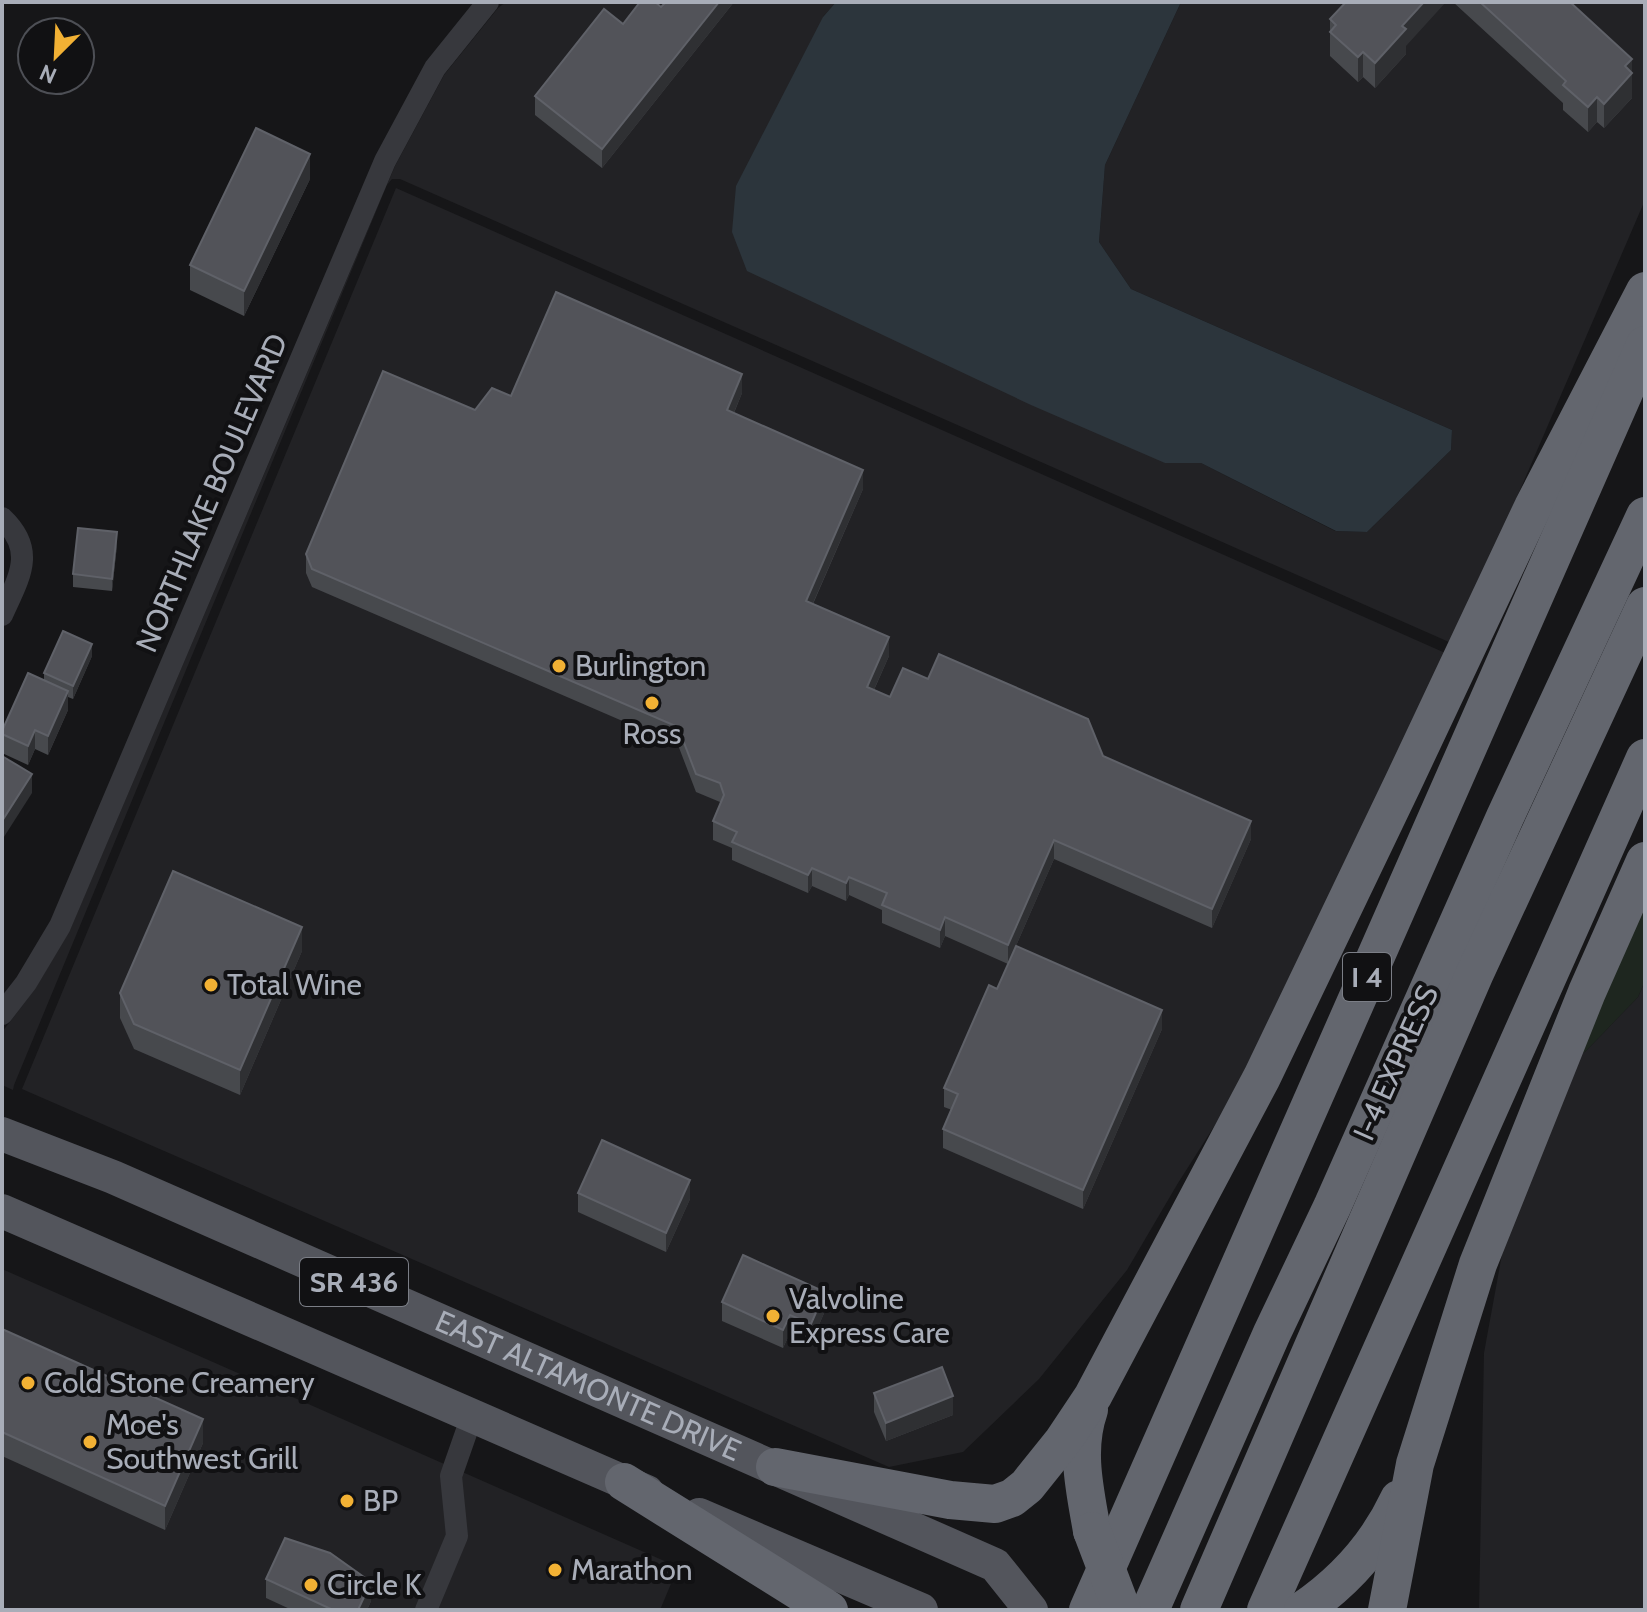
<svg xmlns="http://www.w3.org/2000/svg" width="1647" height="1612" font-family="Cabin,sans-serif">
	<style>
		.built { fill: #222225 }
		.green { fill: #1e261f }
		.water { fill: #2c353c }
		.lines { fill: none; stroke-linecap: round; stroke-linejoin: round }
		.street { stroke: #37383d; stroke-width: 22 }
		.primary { stroke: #53555c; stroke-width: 34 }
		.highway { stroke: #63666e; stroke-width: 38 }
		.highway-bridge { stroke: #63666e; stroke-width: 38 }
		.wall { fill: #47494d }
		.shaded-wall { fill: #2f3033 }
		.building { fill: #525359; stroke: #5f6168; stroke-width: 2 }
		.poi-dot { fill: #f2b134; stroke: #111113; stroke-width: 3 }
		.labels { text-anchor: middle; stroke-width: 8; stroke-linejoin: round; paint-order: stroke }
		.shield { fill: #111113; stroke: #7b7e86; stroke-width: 2 }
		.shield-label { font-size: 28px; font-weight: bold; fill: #a8adb8 }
		.street-label { font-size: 30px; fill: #a8adb8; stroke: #111113 }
		.poi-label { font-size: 30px; fill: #a8adb8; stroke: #111113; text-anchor: start }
	</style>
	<rect width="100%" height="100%" fill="#161618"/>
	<g class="built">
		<polygon points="506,2 836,2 823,17 1165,463 1201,463 1335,531 1367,532 1451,450 1452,430 1131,289 1099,242 1105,165 1181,2 1645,2 1645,200 1489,562 1449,642 400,179 392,179 387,185 14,1085 13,1090 2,1085 2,1032 35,989 70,930 395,166 444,75 498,8"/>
		<polygon points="396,188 1452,656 1248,1073 1178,1183 1127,1270 1039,1379 963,1452 889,1467 22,1089"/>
		<polygon points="1645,981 1645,1610 1479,1610 1484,1353 1509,1216 1575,1053 1585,1052 1638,997"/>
		<polygon points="2,1269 678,1567 660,1610 2,1610"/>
	</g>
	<polygon class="green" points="1645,888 1645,981 1638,997 1585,1052 1575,1053"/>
	<polygon class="water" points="836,2 1181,2 1105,165 1099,242 1131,289 1452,430 1451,450 1367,532 1336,531 1201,463 1165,463 1031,405 747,271 732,232 736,186 823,17"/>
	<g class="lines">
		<g class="street">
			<path d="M 2,518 C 37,551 19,577 2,615"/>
			<polyline points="2,1014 26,983 60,926 385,161 435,68 488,2"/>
			<polyline points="426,1610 457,1536 451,1476 472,1416"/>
		</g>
		<g class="primary">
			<path id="s1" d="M 2,1134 L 113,1177 L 995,1565 L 1031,1610"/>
			<polyline points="2,1211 647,1492"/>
			<polyline points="699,1515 921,1610"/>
		</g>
		<g class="highway">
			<path d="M 1089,1410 C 1075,1450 1085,1490 1092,1531"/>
			<polyline points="775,1467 950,1500 995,1504 1012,1498 1027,1486 1063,1441 1093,1396 1262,1077 1403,783 1533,507 1645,291"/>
			<polyline points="624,1482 829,1610"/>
			<polyline points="1088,1610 1645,345"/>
			<polyline points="1150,1610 1272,1333 1332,1207 1505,817 1645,516"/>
			<polyline points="1199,1610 1475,973 1645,606"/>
			<polyline points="1266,1610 1645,758"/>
			<path d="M 1303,1610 C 1344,1582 1378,1544 1399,1499"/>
			<polyline points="1387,1610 1415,1464 1478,1264 1587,992 1645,861"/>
		</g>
		<polyline class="highway-bridge" points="1092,1531 1122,1610"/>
	</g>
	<g class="wall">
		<polygon points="666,2 734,2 602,168 535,115 535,96 623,24 661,7"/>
		<polygon points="1453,2 1570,2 1632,59 1632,98 1604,128 1597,122 1588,132 1563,110 1563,103"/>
		<polygon points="1330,19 1406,46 1406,54 1375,88 1363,77 1358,82 1330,56"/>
		<polygon points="310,179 244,316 190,290 190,265"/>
		<polygon points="742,393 734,413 863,489 813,604 889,656 874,690 890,697 1103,756 1251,839 1212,928 1054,859 1008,964 945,936 940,948 882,923 882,910 849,895 846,901 812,886 808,893 732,860 732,848 713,840 713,821 720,804 720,802 696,792 678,745 312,587 306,573 306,554 475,410 511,396"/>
		<polygon points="117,545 112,591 73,587 73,574"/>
		<polygon points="92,656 73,699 68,697 68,710 48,755 35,749 28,765 2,753 2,731 44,681 44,673"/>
		<polygon points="302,951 240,1095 134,1049 120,1018 120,993"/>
		<polygon points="1162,1029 1083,1209 943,1148 943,1129 952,1110 944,1107 944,1088"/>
		<polygon points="578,1193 690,1199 666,1252 578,1212"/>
		<polygon points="722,1302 825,1311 811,1343 790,1333 783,1348 722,1321"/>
		<polygon points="2,1329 203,1443 165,1530 2,1456"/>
		<polygon points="874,1393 953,1415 886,1441 874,1412"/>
		<polygon points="266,1579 371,1601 367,1610 292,1610 266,1598"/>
	</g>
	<g class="shaded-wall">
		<polygon points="719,2 734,2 602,168 602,149"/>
		<polygon points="1424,2 1446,2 1406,46 1406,54 1375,88 1375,63 1402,26"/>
		<polygon points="1363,52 1363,77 1358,82 1358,57"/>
		<polygon points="1632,59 1632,98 1604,128 1604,104 1625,66"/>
		<polygon points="1597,97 1597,122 1588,132 1588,107"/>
		<polygon points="310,154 310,179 244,316 244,291"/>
		<polygon points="742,374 742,393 727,429 727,410"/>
		<polygon points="863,470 863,489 806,619 806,601"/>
		<polygon points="117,532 117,545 112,591 112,579"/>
		<polygon points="889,637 889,656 867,705 867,687"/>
		<polygon points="92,644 92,656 73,699 73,686"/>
		<polygon points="68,691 68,710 48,755 48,736"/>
		<polygon points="35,730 35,749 28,765 28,746"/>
		<polygon points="32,774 32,793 2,840 2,821"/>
		<polygon points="1251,821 1251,839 1212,928 1212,909"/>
		<polygon points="1054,840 1054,859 1008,964 1008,945"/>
		<polygon points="812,868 812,886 808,893 808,875"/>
		<polygon points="849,877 849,895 846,901 846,883"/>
		<polygon points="945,917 945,936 940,948 940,930"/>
		<polygon points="302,927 302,951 240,1095 240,1070"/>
		<polygon points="1162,1010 1162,1029 1083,1209 1083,1190"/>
		<polygon points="690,1180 690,1199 666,1252 666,1233"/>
		<polygon points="825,1292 825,1311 811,1343 811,1324"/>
		<polygon points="790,1315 790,1333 783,1348 783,1330"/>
		<polygon points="953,1396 953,1415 886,1441 886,1423"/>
		<polygon points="203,1419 203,1443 165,1530 165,1506"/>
		<polygon points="371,1582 371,1601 367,1610 358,1610"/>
	</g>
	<g class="building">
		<polygon points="640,2 655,2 661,7 666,2 719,2 602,149 535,96 604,9 623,24"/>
		<polygon points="1346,2 1424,2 1402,26 1406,29 1375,63 1363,52 1358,57 1330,32 1336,25 1330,19"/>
		<polygon points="1480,2 1570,2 1632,59 1625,66 1632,73 1604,104 1597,97 1588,107 1563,85 1566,81"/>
		<polygon points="256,128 310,154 244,291 190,265"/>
		<polygon points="556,292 742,374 727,410 863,470 806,601 889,637 867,687 890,697 903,668 928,679 939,654 1088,719 1103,756 1251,821 1212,909 1054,840 1008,945 945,917 940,930 882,905 887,893 849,877 846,883 812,868 808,875 732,842 737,832 713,821 724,795 720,783 696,774 678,727 312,569 306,554 383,371 475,410 492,388 511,396"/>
		<polygon points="78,528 117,532 112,579 73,574"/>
		<polygon points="63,631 92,644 73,686 44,673"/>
		<polygon points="28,673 68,691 48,736 35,730 28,746 2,734 2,731"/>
		<polygon points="2,756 32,774 2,821"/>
		<polygon points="173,871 302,927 240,1070 134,1024 120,993"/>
		<polygon points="1016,946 1162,1010 1083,1190 943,1129 958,1094 944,1088 989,985 997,989"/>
		<polygon points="602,1140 690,1180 666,1233 578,1193"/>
		<polygon points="743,1255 825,1292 811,1324 790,1315 783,1330 722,1302"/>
		<polygon points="2,1329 203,1419 165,1506 2,1432"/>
		<polygon points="942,1367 953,1396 886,1423 874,1393"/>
		<polygon points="285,1538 330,1553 371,1582 358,1610 333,1610 266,1579"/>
	</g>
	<g class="poi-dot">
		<circle cx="559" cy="666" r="8"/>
		<circle cx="652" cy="703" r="8"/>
		<circle cx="211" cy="985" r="8"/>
		<circle cx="773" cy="1316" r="8"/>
		<circle cx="28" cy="1383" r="8"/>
		<circle cx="90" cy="1442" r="8"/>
		<circle cx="347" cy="1501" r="8"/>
		<circle cx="555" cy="1570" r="8"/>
		<circle cx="311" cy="1585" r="8"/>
	</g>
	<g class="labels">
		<g class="shield">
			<rect x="1343" y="953" width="48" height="48" rx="6"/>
			<rect x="300" y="1258" width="108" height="48" rx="6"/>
		</g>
		<g class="shield-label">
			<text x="1367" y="987">I 4</text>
			<text x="354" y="1292">SR 436</text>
		</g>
		<g class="street-label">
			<text transform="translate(212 493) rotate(-67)" y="10">NORTHLAKE BOULEVARD</text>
			<text transform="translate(1396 1063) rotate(-66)" y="10">I-4 EXPRESS</text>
			<text dy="10" stroke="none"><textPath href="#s1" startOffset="638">EAST ALTAMONTE DRIVE</textPath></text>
		</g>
		<g class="poi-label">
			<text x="575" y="676">Burlington</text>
			<text x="652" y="744" text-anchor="middle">Ross</text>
			<text x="227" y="995">Total Wine</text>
			<text x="789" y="1309">Valvoline<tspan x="789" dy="34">Express Care</tspan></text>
			<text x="44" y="1393">Cold Stone Creamery</text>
			<text x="106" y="1435">Moe's<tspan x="106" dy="34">Southwest Grill</tspan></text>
			<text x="363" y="1511">BP</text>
			<text x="571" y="1580">Marathon</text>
			<text x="327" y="1595">Circle K</text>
		</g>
	</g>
	<rect width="1647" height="1612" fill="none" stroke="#a8adb8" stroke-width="8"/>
	<g transform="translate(56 56) rotate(204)"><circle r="38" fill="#111113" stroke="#4d4f55" stroke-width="2"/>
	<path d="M0-6L14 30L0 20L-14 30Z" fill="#f2b134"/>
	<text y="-12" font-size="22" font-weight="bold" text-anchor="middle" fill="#a8adb8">N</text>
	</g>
</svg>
